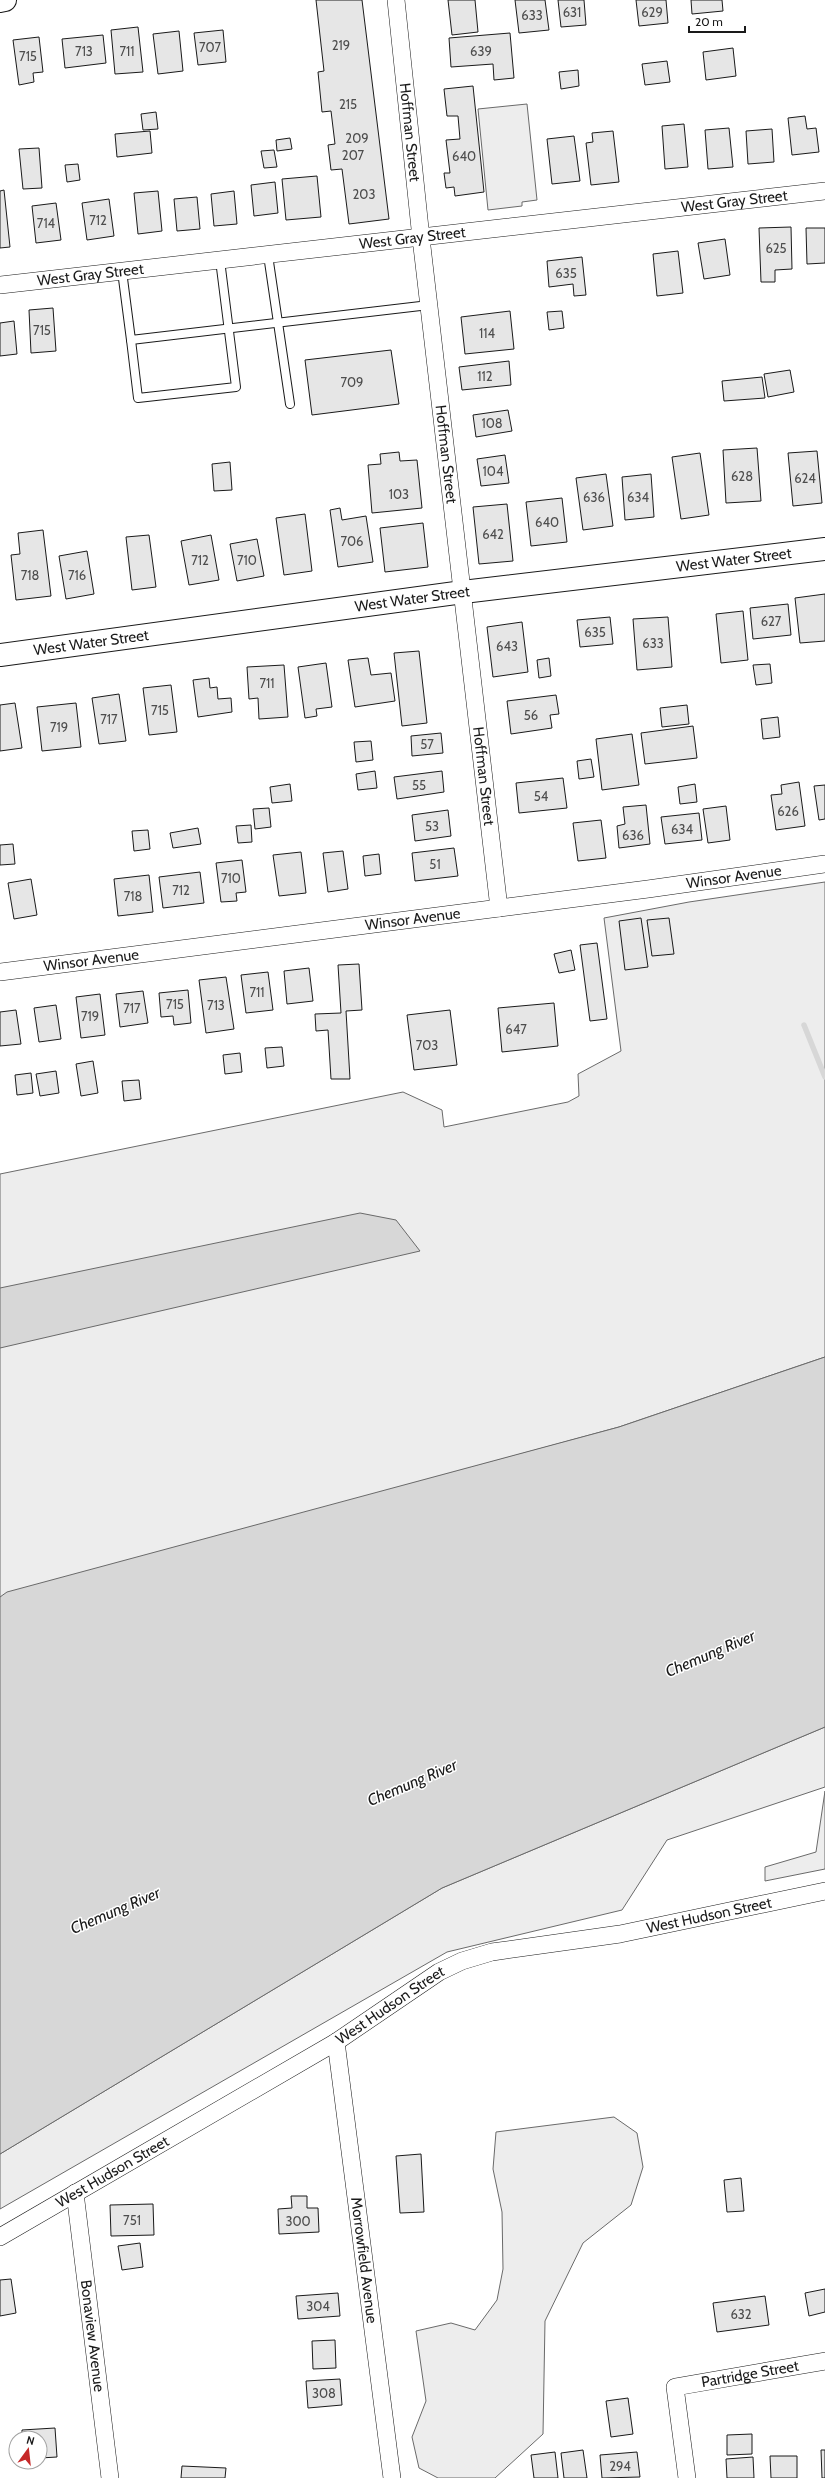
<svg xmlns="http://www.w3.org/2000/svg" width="825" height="2478" font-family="Cabin,sans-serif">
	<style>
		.built { fill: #ededed; stroke: #6a6a6a }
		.water { fill: #d7d7d7; stroke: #6a6a6a }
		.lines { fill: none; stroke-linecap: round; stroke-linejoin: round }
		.stream { stroke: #d7d7d7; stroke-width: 5.5 }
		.building { fill: #e6e6e6; stroke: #1a1a1a }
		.service-casing { stroke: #1a1a1a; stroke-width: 10 }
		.minor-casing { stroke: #1a1a1a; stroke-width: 18 }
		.primary-casing { stroke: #1a1a1a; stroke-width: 24 }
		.service { stroke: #fff; stroke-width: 8 }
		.minor { stroke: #fff; stroke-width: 17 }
		.primary { stroke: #fff; stroke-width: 22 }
		.labels { text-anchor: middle; stroke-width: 3; stroke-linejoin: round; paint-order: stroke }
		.number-label { font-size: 13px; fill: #4d4d4d }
		.street-label { font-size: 15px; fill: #1a1a1a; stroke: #fff }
		.water-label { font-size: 16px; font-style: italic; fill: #1a1a1a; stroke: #fff }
	</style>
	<rect width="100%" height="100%" fill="#fff"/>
	<g class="built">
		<polygon points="527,104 537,200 522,202 522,206 488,210 478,109"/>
		<polygon points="825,882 825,1357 619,1427 0,1597 0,1174 403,1092 442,1110 444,1127 568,1102 579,1096 578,1074 621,1051 604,918 689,902"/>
		<polygon points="825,1727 825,1787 667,1840 622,1910 447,1952 0,2209 0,2154 442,1888"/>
		<polygon points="825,1791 825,1869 765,1881 765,1867 816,1852"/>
		<polygon points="614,2117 637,2133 643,2167 631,2205 583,2243 545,2321 543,2434 495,2478 438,2478 419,2468 412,2437 426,2401 416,2331 451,2323 475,2330 497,2300 503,2269 502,2212 493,2169 496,2132"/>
	</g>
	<g class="water">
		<polygon points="360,1213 396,1220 420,1251 0,1348 0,1288"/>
		<polygon points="825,1357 825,1727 442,1888 0,2154 0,1597 7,1592 619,1427"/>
	</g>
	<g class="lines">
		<polyline class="stream" points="804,1025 825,1077"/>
	</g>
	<g class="building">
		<polygon points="316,0 362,0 389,219 349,224 342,169 331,170 328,145 335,144 331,111 322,112 318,72 324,71"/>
		<polygon points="448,0 475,0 478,32 452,35"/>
		<polygon points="515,0 545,0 549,30 519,33"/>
		<polygon points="558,0 584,0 586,25 561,27"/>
		<polygon points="636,0 666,0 668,23 639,26"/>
		<polygon points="691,0 722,0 723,11 692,14"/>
		<polygon points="138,27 143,72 115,74 111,30"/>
		<polygon points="223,30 226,62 198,65 194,33"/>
		<polygon points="179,31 183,71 158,74 153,34"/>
		<polygon points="510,33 514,78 494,80 493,64 451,67 449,38"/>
		<polygon points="103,35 106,63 65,68 62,39"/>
		<polygon points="39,37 43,72 33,73 34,82 19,85 13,40"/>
		<polygon points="733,48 736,76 706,80 703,52"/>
		<polygon points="667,61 670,82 645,85 642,64"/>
		<polygon points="578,70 579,86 561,89 559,72"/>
		<polygon points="473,86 484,192 455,196 454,187 446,188 444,173 450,173 446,140 460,139 458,116 447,116 444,89"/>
		<polygon points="156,112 158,129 143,130 141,114"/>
		<polygon points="805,116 807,129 816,128 819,152 792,155 788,118"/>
		<polygon points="684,124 688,167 665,169 662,126"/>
		<polygon points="729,128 733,167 708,169 705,130"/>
		<polygon points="772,129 774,162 748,164 746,131"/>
		<polygon points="150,131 152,153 117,157 115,134"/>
		<polygon points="613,131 619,182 591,185 586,143 593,142 592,133"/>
		<polygon points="574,136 580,181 552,184 547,139"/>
		<polygon points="290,138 292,149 277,151 276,140"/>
		<polygon points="39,148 42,188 23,189 19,149"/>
		<polygon points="274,150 277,167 264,168 261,151"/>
		<polygon points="78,164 80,180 67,182 65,165"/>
		<polygon points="317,176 321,217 286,220 282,179"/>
		<polygon points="275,182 278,213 254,216 251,185"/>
		<polygon points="4,190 10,247 0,248 0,191"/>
		<polygon points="158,191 162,231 138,234 134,193"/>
		<polygon points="234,191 237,224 214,226 211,194"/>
		<polygon points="197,197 200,229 177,231 174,199"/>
		<polygon points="109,199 114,236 87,240 82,203"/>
		<polygon points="56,203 61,240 36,243 32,206"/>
		<polygon points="791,227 792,269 775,270 775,282 761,282 759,228"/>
		<polygon points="806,228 825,228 825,263 807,264"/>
		<polygon points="725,239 730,275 704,279 698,243"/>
		<polygon points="678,251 683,293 657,296 653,254"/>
		<polygon points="582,257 586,295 574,296 573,284 549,287 547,261"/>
		<polygon points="53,308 56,351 31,353 29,310"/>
		<polygon points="510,311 514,349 465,354 461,317"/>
		<polygon points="562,311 564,328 549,330 547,312"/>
		<polygon points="14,321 17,354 0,356 0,323"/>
		<polygon points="391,350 399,404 312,415 305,360"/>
		<polygon points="509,361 511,385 462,390 459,367"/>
		<polygon points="790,370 794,392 768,397 764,374"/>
		<polygon points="762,377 765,398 724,401 722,381"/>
		<polygon points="508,410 512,431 476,437 473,415"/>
		<polygon points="757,448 761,501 726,503 723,450"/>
		<polygon points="817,451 822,503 793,506 788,453"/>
		<polygon points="399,452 400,461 417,460 422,508 372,513 368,465 381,464 380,454"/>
		<polygon points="700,453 709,515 681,519 672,457"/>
		<polygon points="505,455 509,483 481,486 477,459"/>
		<polygon points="230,462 232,490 214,491 212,464"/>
		<polygon points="606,474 613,526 583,530 576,478"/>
		<polygon points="651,474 654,517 625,520 622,477"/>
		<polygon points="562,498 567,542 531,546 526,502"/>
		<polygon points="507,504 513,561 479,564 473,507"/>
		<polygon points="340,508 342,520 366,516 373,562 338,567 330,510"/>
		<polygon points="305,514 312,571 284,575 276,518"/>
		<polygon points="423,523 428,567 385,572 380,528"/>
		<polygon points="43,530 51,596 16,600 11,555 20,554 18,533"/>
		<polygon points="149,535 156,587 132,590 126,537"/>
		<polygon points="211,535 219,580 189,585 181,541"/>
		<polygon points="257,539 264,576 237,581 230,544"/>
		<polygon points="87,551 94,594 66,599 59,556"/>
		<polygon points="825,594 825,641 800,643 795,598"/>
		<polygon points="788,604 791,635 753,639 750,608"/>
		<polygon points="743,611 748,660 721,663 716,614"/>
		<polygon points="610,617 613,644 580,647 577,620"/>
		<polygon points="668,617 672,667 637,670 633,619"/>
		<polygon points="522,622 528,672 493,677 487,627"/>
		<polygon points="419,651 427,723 402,726 394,653"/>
		<polygon points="368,658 371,675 391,673 395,701 355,707 348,660"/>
		<polygon points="549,658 551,676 539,678 537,660"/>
		<polygon points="326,663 332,707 316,709 317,716 305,718 298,667"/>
		<polygon points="770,664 772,683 756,685 753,665"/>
		<polygon points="284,665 288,717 259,719 258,698 249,699 247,667"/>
		<polygon points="209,678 210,688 217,687 218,699 231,698 232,712 198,717 193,680"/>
		<polygon points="171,685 177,732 149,735 143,688"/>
		<polygon points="119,694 126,741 99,744 92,698"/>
		<polygon points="556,695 559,714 550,715 552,728 511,734 507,701"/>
		<polygon points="15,703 22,748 0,751 0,705"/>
		<polygon points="76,703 81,747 42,751 37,707"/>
		<polygon points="687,705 689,724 662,727 660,708"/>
		<polygon points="778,717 780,737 763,739 761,719"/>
		<polygon points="693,726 697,758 645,764 641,733"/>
		<polygon points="441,733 443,753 412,756 411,736"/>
		<polygon points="632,734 639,785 602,790 596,739"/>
		<polygon points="371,741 373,760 356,762 354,742"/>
		<polygon points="591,759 594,777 579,779 577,761"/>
		<polygon points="375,771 377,788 358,790 356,774"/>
		<polygon points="442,771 444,792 397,799 394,777"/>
		<polygon points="563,778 567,808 519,813 516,783"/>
		<polygon points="799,782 805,826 776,830 771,795 782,794 781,785"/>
		<polygon points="290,784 292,801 272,803 270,787"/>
		<polygon points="695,784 697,802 680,804 678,787"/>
		<polygon points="825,785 825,819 819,820 814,786"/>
		<polygon points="646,805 650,844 619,848 617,826 625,824 623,807"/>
		<polygon points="726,806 730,840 708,843 703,809"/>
		<polygon points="269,808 271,827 255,829 253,809"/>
		<polygon points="448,810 451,836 415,841 412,815"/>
		<polygon points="699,813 702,840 665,844 661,817"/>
		<polygon points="601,820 606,858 578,861 573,823"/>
		<polygon points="251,825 252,842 238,843 236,826"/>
		<polygon points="198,828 201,844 173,848 170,833"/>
		<polygon points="148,830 150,849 134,851 132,831"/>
		<polygon points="13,844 15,864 0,865 0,845"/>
		<polygon points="454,848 458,876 415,881 412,853"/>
		<polygon points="343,851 348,889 328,892 323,853"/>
		<polygon points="301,852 306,893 279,896 273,855"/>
		<polygon points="379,854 381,874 365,876 363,856"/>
		<polygon points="242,860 246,892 236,893 237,901 221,902 216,863"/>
		<polygon points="200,872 204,903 163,908 159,877"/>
		<polygon points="149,875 153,912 118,916 114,879"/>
		<polygon points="31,879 37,915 14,919 8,883"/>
		<polygon points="641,918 648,967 625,970 619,921"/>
		<polygon points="669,918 674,954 652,956 647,920"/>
		<polygon points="597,943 607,1019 590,1021 580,945"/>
		<polygon points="571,950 575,970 559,973 554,954"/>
		<polygon points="359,964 362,1010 346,1011 350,1079 331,1079 328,1030 316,1031 315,1014 341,1013 338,965"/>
		<polygon points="309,968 313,1001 287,1004 284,971"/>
		<polygon points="268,972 273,1010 246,1013 241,975"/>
		<polygon points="226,977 234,1029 206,1033 199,980"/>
		<polygon points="188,990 191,1023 174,1025 173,1016 161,1017 159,993"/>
		<polygon points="143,991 148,1023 120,1027 116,994"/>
		<polygon points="100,994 105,1035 81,1038 76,997"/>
		<polygon points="554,1003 558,1046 502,1052 498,1008"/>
		<polygon points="56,1005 61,1039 39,1042 34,1008"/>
		<polygon points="16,1010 21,1044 0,1046 0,1012"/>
		<polygon points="450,1010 457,1065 414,1070 407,1015"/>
		<polygon points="282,1047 284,1066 267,1068 265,1048"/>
		<polygon points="240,1053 242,1072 225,1074 223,1055"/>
		<polygon points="93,1061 98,1093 81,1096 76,1064"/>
		<polygon points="56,1071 59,1093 40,1096 36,1074"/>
		<polygon points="31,1073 33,1093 17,1095 15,1075"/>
		<polygon points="139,1080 141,1099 124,1101 122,1081"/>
		<polygon points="421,2154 424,2212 400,2213 396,2156"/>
		<polygon points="741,2178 744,2211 727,2212 724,2180"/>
		<polygon points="291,2196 307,2196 307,2208 318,2208 319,2232 279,2234 278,2209 292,2208"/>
		<polygon points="153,2204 154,2235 111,2236 110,2205"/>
		<polygon points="140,2243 143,2267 122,2270 118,2246"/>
		<polygon points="11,2279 16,2313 0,2316 0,2280"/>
		<polygon points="825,2289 825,2312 809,2316 805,2293"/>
		<polygon points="338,2293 340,2316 298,2319 296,2296"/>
		<polygon points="765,2296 769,2325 717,2332 713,2303"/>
		<polygon points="335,2340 336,2368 313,2369 312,2341"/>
		<polygon points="340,2379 342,2405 308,2408 306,2381"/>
		<polygon points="628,2398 633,2434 611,2437 606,2401"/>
		<polygon points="55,2428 57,2457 40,2458 40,2438 22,2438 22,2430"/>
		<polygon points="752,2434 752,2454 727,2455 727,2435"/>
		<polygon points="583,2450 587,2478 564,2478 561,2453"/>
		<polygon points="821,2450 825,2450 825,2478 822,2478"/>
		<polygon points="555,2452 558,2478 534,2478 531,2455"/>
		<polygon points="637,2452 640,2477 602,2478 600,2455"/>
		<polygon points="770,2456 797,2456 797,2478 771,2478"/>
		<polygon points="753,2457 754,2478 727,2478 726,2459"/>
		<polygon points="182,2466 226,2468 225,2478 181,2478"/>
	</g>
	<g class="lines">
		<defs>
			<g id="service">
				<polyline points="268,255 290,404"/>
				<polyline points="122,271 131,340 429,305"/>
				<polyline points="131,340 138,398 236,387 220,260"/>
			</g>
			<g id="minor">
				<path id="s1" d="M 396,0 L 421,238 L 499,908"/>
				<path id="s2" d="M 0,285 L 825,191"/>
				<path id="s3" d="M 0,972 L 648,889 L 825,864"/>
				<path id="s4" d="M 336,2042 L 392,2478"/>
				<path id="s5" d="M 75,2193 L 110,2478"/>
				<path id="s6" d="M 0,2237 L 336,2042 L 439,1972 L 462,1961 L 492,1952 L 620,1934 L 825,1891"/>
				<path id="s7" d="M 687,2478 L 675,2387 L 825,2361"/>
			</g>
			<g id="primary">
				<polyline points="0,1 5,0"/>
				<path id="s8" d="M 0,655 L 463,592 L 825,549"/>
			</g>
		</defs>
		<use href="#service" class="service-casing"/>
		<use href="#minor" class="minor-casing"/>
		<use href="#primary" class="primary-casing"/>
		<use href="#service" class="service"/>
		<use href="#minor" class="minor"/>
		<use href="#primary" class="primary"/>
	</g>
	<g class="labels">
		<g class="number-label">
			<text x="572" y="17">631</text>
			<text x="652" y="17">629</text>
			<text x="532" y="20">633</text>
			<text x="341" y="50">219</text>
			<text x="210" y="52">707</text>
			<text x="84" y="56">713</text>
			<text x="127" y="56">711</text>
			<text x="481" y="56">639</text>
			<text x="28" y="61">715</text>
			<text x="348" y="109">215</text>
			<text x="357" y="143">209</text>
			<text x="353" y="160">207</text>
			<text x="464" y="161">640</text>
			<text x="364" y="199">203</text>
			<text x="98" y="225">712</text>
			<text x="46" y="228">714</text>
			<text x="776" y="253">625</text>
			<text x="566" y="278">635</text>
			<text x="42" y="335">715</text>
			<text x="487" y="338">114</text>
			<text x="485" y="381">112</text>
			<text x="352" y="387">709</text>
			<text x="492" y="428">108</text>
			<text x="493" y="476">104</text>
			<text x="742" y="481">628</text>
			<text x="805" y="483">624</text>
			<text x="399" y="499">103</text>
			<text x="594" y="502">636</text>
			<text x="638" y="502">634</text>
			<text x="547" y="527">640</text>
			<text x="493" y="539">642</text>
			<text x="352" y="546">706</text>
			<text x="200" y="565">712</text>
			<text x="247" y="565">710</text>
			<text x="30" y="580">718</text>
			<text x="77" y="580">716</text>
			<text x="771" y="626">627</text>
			<text x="595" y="637">635</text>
			<text x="653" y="648">633</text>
			<text x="507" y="651">643</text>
			<text x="267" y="688">711</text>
			<text x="160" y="715">715</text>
			<text x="531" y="720">56</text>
			<text x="109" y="724">717</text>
			<text x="59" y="732">719</text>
			<text x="427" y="749">57</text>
			<text x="419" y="790">55</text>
			<text x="541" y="801">54</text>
			<text x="788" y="816">626</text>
			<text x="432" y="831">53</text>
			<text x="682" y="834">634</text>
			<text x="633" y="840">636</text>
			<text x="435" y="869">51</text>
			<text x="231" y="883">710</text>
			<text x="181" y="895">712</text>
			<text x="133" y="901">718</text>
			<text x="257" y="997">711</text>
			<text x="175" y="1009">715</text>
			<text x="216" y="1010">713</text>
			<text x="132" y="1013">717</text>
			<text x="90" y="1021">719</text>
			<text x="516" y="1034">647</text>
			<text x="427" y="1050">703</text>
			<text x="132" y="2225">751</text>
			<text x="298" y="2226">300</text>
			<text x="318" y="2311">304</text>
			<text x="741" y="2319">632</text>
			<text x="324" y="2398">308</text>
			<text x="620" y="2471">294</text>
		</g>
		<g class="street-label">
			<text dy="5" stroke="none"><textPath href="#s1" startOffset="133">Hoffman Street</textPath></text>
			<text dy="5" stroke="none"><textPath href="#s2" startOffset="739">West Gray Street</textPath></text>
			<text dy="5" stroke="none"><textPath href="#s2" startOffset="415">West Gray Street</textPath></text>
			<text dy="5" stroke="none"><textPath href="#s2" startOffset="91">West Gray Street</textPath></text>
			<text dy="5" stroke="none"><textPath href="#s1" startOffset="457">Hoffman Street</textPath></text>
			<text dy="5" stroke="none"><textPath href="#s8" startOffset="740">West Water Street</textPath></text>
			<text dy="5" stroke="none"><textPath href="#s8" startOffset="416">West Water Street</textPath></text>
			<text dy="5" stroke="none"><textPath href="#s8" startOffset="92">West Water Street</textPath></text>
			<text dy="5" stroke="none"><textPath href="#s1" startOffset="781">Hoffman Street</textPath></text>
			<text dy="5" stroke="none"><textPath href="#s3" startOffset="740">Winsor Avenue</textPath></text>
			<text dy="5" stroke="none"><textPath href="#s3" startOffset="416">Winsor Avenue</textPath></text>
			<text dy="5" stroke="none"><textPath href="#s3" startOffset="92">Winsor Avenue</textPath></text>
			<text dy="5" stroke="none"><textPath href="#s6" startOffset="790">West Hudson Street</textPath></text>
			<text dy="5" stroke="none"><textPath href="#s6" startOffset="454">West Hudson Street</textPath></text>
			<text dy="5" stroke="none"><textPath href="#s6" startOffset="130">West Hudson Street</textPath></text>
			<text dy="5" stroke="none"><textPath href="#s4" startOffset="220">Morrowfield Avenue</textPath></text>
			<text dy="5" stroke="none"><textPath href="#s5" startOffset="144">Bonaview Avenue</textPath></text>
			<text dy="5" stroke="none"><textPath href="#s7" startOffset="168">Partridge Street</textPath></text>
		</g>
		<g class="water-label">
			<text transform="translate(710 1653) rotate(-23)" y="6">Chemung River</text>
			<text transform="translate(412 1782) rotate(-23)" y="6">Chemung River</text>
			<text transform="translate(115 1910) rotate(-23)" y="6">Chemung River</text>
		</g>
	</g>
	<g transform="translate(28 2450) rotate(15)"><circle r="19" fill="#ffffff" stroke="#a3a3a3"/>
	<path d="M0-3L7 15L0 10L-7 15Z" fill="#c62828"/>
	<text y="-6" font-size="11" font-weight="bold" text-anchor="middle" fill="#1a1a1a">N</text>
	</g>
	<path d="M689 26v6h56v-6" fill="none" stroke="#1a1a1a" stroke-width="2"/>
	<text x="695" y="26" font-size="12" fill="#1a1a1a" stroke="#ffffff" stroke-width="3" paint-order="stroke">20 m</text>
</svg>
